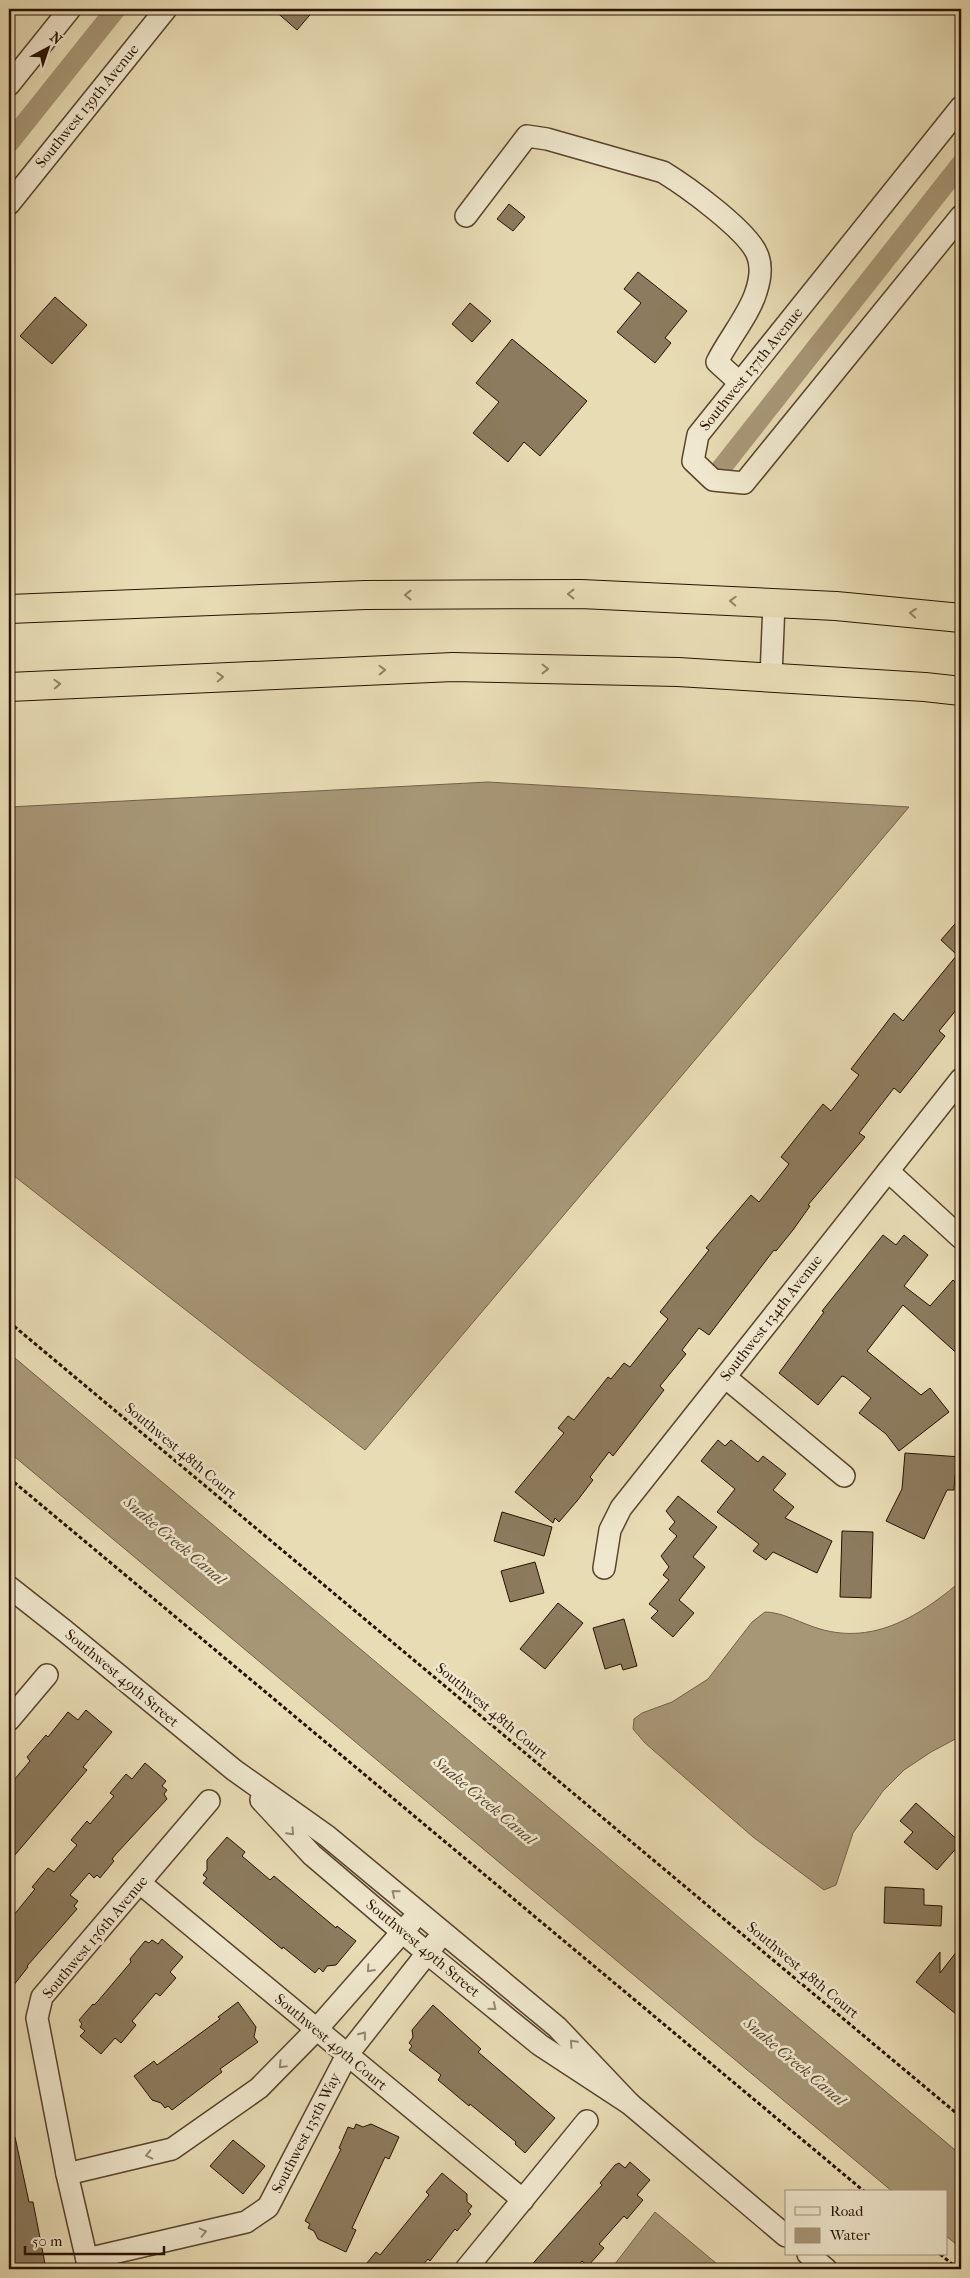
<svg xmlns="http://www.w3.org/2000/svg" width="970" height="2278" font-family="'IM FELL French Canon',serif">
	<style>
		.water { fill: #a79777; stroke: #746247 }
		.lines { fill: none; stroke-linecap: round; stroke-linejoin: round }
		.canal { stroke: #a79777; stroke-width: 20 }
		.building { fill: #8c7b5e; stroke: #281200 }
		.minor-casing { stroke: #58442d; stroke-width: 24 }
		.highway-casing { stroke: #281200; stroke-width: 30 }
		.path { stroke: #281200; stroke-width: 3; stroke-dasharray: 4 2.5; stroke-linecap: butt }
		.minor { stroke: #f0e8ce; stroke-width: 21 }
		.highway { stroke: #e8dcb4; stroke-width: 28 }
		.oneway { stroke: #928163 }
		.oneway2 { stroke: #968871 }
		.labels { text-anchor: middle; stroke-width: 5; stroke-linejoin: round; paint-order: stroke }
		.street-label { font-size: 15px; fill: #281200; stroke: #f0e8ce }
		.water-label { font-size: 16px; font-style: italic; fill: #5b4730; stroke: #f0e8ce }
	</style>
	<rect width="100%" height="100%" fill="#e8dcb4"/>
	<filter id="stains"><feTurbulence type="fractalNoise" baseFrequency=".004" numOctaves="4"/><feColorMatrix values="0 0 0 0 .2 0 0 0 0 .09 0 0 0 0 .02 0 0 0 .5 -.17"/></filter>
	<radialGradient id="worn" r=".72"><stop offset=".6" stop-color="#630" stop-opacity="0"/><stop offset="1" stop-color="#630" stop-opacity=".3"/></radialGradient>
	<g class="water">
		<polygon points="488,782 909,807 365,1450 9,1172 9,807"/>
		<polygon points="9,1353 961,2155 961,2248 946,2236 946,2192 893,2192 9,1452"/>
		<path d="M 961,1581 L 961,1736 L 931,1752 L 904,1770 L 883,1791 L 853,1833 L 836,1885 L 824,1890 L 753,1837 L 645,1743 L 633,1729 L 634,1719 L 642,1713 L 672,1702 L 708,1679 L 752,1622 L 765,1612 C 783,1612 802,1624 820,1629 C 875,1645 921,1615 961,1581 Z"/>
		<polygon points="655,2212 723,2269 611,2269"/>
	</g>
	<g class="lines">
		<g class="canal">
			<polyline points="9,143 116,9"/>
			<polyline points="719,471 961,164"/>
		</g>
	</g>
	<g class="building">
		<polygon points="273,9 315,9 297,30"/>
		<polygon points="509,204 525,217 513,231 497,219"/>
		<polygon points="638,272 687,311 665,338 671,343 655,363 617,332 641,303 624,289"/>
		<polygon points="55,297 87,325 52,364 20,336"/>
		<polygon points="470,303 491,321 472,342 452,324"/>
		<polygon points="512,339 587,401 540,456 524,442 508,462 473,433 499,402 476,383"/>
		<polygon points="961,917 961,1004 939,1031 945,1036 900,1093 894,1088 859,1133 865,1137 808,1205 810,1206 793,1230 776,1251 774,1250 709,1335 699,1328 682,1350 686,1354 660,1386 664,1390 613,1456 609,1452 590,1477 593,1480 577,1501 559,1522 555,1518 553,1523 515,1492 564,1433 558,1428 568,1416 574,1420 608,1377 611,1379 624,1363 630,1367 668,1319 660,1312 709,1250 706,1248 751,1195 759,1202 789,1164 781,1157 823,1104 831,1111 859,1075 851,1069 894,1013 903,1021 957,955 941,940"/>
		<polygon points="883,1235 896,1245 904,1235 928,1255 904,1286 930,1306 953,1280 961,1287 961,1357 903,1305 867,1351 921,1395 930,1388 949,1412 899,1451 886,1434 859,1413 871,1398 845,1377 842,1376 818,1405 779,1373 824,1312 822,1311"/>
		<polygon points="718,1440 725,1446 731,1440 758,1462 763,1456 786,1474 773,1490 794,1507 785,1518 832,1541 817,1573 773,1552 766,1560 753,1551 759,1544 717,1512 735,1489 701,1461"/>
		<polygon points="905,1453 961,1457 961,1476 955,1475 954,1490 947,1490 924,1539 886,1521 902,1489"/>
		<polygon points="678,1496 717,1527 693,1557 705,1567 679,1600 694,1613 673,1637 651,1618 658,1611 649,1604 669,1580 663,1575 669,1567 661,1556 677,1536 669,1529 675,1522 666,1511"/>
		<polygon points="502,1512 552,1527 544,1556 494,1541"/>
		<polygon points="842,1531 873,1532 871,1598 840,1597"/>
		<polygon points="535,1562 544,1593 510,1602 501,1571"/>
		<polygon points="558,1603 583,1623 545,1669 520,1649"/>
		<polygon points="624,1619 637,1666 623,1670 621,1664 605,1669 593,1628"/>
		<polygon points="86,1710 112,1732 83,1767 87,1770 9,1862 9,1786 30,1761 27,1757 46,1735 48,1737 68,1712 78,1720"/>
		<polygon points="145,1763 166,1781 162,1786 167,1790 164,1794 167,1799 116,1854 112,1859 114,1861 100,1878 97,1875 94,1878 89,1873 70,1895 78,1901 74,1906 77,1909 27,1966 28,1967 9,1991 9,1921 35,1889 32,1887 48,1868 54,1872 77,1845 71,1840 87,1821 90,1824 114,1796 110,1793 126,1774 132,1779"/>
		<polygon points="916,1803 961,1843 937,1870 904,1842 913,1832 900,1821"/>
		<polygon points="227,1837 245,1852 242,1856 270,1880 274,1876 336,1928 337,1926 356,1941 336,1965 327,1966 323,1972 319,1968 315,1973 283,1947 282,1949 203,1883 207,1878 203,1875 207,1870 207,1860"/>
		<polygon points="885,1887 924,1889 924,1905 942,1906 941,1926 884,1923"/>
		<polygon points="162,1939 183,1957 170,1972 176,1978 160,1996 156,1993 132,2021 136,2025 121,2043 115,2038 101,2054 80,2036 85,2031 80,2027 82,2024 79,2020 93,2004 94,2005 98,2001 131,1962 130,1959 145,1941 149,1943 152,1940 158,1944"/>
		<polygon points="961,1946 961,2018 916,1982 940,1952 940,1973"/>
		<polygon points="238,2002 256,2027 254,2037 258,2042 220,2069 222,2072 172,2110 168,2106 165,2108 161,2103 152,2100 134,2076 154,2061 157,2065 220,2019 218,2017"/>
		<polygon points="433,2005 481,2049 478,2052 555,2118 525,2153 515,2144 516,2142 470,2104 469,2106 438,2080 441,2075 409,2050 412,2046 409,2043 413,2037 412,2030"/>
		<polygon points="356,2124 363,2127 371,2124 399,2137 389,2159 385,2157 352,2228 356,2230 346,2252 318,2239 314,2231 308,2228 310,2224 305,2221 341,2149 339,2148 348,2127 354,2129"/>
		<polygon points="15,2137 29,2202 33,2202 46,2269 9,2269 9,2138"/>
		<polygon points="233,2140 265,2166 243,2194 210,2166"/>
		<polygon points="630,2162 650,2180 637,2195 643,2200 627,2219 624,2216 599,2244 604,2248 588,2266 582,2261 575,2269 528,2269 602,2185 600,2183 615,2165 619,2163 625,2168"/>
		<polygon points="442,2173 467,2194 467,2202 472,2206 468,2211 471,2214 457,2231 455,2229 430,2261 428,2259 419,2269 362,2269 376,2252 380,2255 429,2195 426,2192"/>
	</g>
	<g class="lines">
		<defs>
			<g id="minor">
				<polyline points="9,85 70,9"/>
				<polyline points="961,107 698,435 693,461 713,480 744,483 961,216"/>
				<polyline points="9,204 166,9"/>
				<path d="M 466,216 L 527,136 L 547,139 L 663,172 C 686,186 747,230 757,254 C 762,265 760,280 756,292 C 750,313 728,340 717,362 L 740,383"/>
				<polyline points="771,677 774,603"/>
				<polyline points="888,1171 961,1238"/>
				<polyline points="725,1377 844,1476"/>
				<polyline points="604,1568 610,1530 621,1508 961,1079"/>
				<polyline points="9,1587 65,1631 234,1770 327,1836 557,2027 630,2104"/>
				<polyline points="9,1720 47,1675"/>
				<polyline points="261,1800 312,1855 427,1953 540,2045 630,2104 786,2236"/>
				<polyline points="140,1883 523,2200"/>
				<polyline points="67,2174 172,2149 259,2088 316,2030 411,1922"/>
				<polyline points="808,2254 826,2269"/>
				<polyline points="87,2259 246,2222 268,2207 347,2055 436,1942"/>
				<polyline points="89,2269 67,2174 37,2018 42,1997 209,1801"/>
				<polyline points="466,2269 587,2121"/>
			</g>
			<g id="highway">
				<polyline points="9,609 365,595 581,594 836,606 961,618"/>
				<polyline points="9,687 453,667 678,672 925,687 961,691"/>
			</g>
		</defs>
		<use href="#minor" class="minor-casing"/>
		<use href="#highway" class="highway-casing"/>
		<g class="path">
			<polyline points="9,1322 961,2117"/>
			<polyline points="9,1478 865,2192"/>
			<polyline points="940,2254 958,2269"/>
		</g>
		<use href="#minor" class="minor"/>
		<use href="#highway" class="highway"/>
	</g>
	<defs><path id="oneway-chevron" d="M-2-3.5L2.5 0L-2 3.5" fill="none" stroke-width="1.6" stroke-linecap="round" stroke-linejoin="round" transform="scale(1.25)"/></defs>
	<g class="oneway">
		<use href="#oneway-chevron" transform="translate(571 594) rotate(180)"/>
		<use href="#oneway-chevron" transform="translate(408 595) rotate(180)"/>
		<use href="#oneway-chevron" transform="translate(733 601) rotate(-177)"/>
		<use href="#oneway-chevron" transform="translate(913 613) rotate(-175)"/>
		<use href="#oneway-chevron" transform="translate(545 669) rotate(1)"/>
		<use href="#oneway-chevron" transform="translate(382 670) rotate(-2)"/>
		<use href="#oneway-chevron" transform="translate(220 677) rotate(-2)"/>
		<use href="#oneway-chevron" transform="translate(57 684) rotate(-2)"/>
	</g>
	<g class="oneway2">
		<use href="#oneway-chevron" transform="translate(291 1832) rotate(47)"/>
		<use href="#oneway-chevron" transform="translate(395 1893) rotate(-140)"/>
		<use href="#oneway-chevron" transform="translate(370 1969) rotate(132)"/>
		<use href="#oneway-chevron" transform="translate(493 2007) rotate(39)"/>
		<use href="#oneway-chevron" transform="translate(363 2035) rotate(-52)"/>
		<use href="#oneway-chevron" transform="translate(573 2043) rotate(-133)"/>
		<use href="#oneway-chevron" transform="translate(282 2065) rotate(135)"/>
		<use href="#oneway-chevron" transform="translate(149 2155) rotate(167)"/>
		<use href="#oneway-chevron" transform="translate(203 2232) rotate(-13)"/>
	</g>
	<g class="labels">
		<g class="street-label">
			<text transform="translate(87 106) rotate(-51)" y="5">Southwest 139th Avenue</text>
			<text transform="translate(751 369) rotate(-51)" y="5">Southwest 137th Avenue</text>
			<text transform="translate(771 1318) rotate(-52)" y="5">Southwest 134th Avenue</text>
			<text transform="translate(181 1451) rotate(40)" y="5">Southwest 48th Court</text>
			<text transform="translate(122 1678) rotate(40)" y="5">Southwest 49th Street</text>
			<text transform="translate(492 1711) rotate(40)" y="5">Southwest 48th Court</text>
			<text transform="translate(95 1937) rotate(-50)" y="5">Southwest 136th Avenue</text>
			<text transform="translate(423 1948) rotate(40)" y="5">Southwest 49th Street</text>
			<text transform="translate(803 1970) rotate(40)" y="5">Southwest 48th Court</text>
			<text transform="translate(331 2042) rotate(40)" y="5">Southwest 49th Court</text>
			<text transform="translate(306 2133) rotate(-63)" y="5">Southwest 135th Way</text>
		</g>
		<g class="water-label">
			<text transform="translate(175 1540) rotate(40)" y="6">Snake Creek Canal</text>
			<text transform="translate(485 1800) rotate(40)" y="6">Snake Creek Canal</text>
			<text transform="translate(795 2061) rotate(40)" y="6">Snake Creek Canal</text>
		</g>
	</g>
	<rect width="970" height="2278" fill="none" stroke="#e8dcb4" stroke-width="30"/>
	<rect x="10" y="10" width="950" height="2258" fill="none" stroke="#281200" stroke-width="2.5"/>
	<rect x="15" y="15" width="940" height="2248" fill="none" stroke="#281200"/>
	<rect x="785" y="2190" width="162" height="65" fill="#f0e8ce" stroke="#a0927c"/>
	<rect x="795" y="2207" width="25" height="8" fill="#f0e8ce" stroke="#a0927c"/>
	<text x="830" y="2216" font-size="15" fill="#281200">Road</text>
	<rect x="795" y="2228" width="25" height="15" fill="#a79777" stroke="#a0927c"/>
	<text x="830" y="2240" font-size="15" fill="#281200">Water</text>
	<g transform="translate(48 48) rotate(40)" stroke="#f0e8ce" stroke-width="4" paint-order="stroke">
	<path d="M0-4L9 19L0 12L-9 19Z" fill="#281200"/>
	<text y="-8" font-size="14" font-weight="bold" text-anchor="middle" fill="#281200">N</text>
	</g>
	<path d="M25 2246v8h139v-8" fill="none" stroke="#281200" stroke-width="2.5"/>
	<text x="32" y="2246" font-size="15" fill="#281200" stroke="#f0e8ce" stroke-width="4" paint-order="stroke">50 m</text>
	<rect width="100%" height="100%" filter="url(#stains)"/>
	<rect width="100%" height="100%" fill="url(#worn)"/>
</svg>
